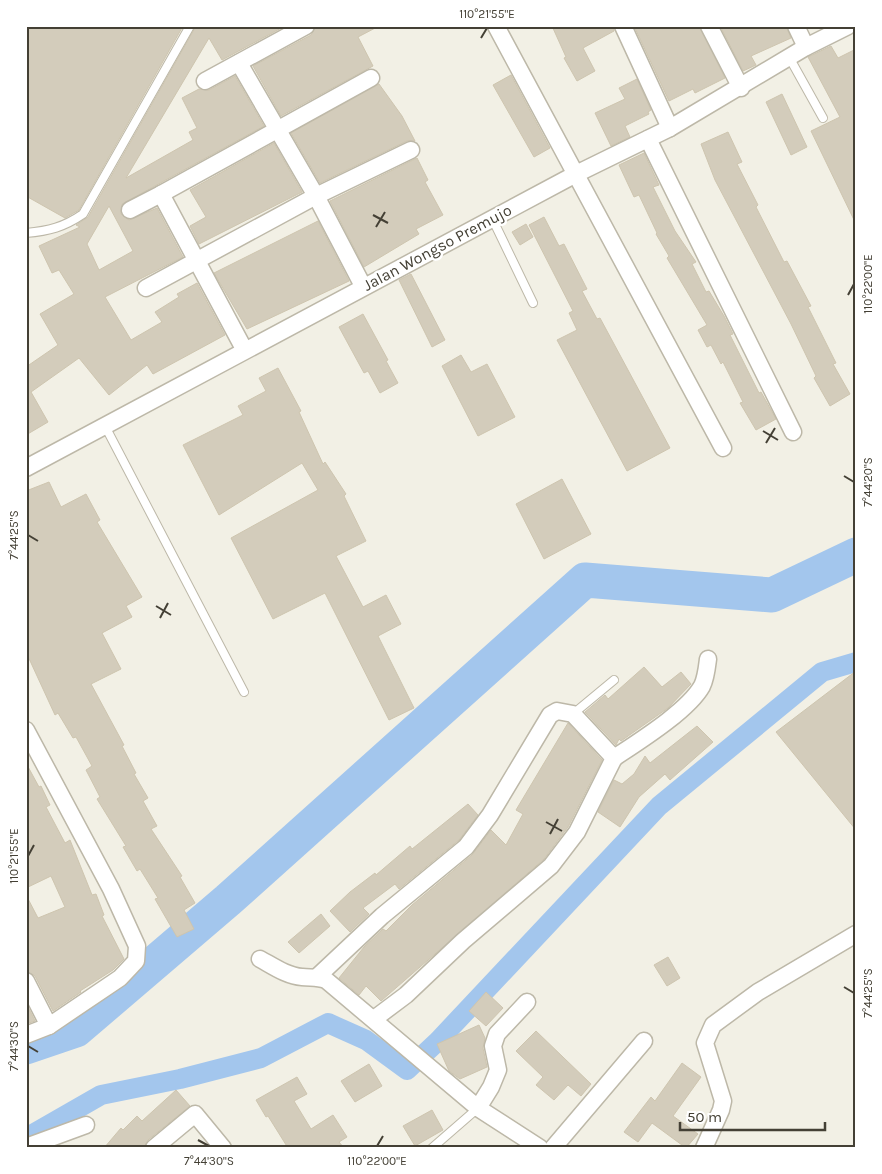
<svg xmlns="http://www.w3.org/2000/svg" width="882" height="1174" font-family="Karla,sans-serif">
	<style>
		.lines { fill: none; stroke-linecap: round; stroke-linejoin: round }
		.canal { stroke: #a3c6ed; stroke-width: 20 }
		.river { stroke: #a3c6ed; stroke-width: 35 }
		.building { fill: #d3ccbb; stroke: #cec5af; fill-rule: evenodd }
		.lane-casing { stroke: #bdb8a8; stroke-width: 10 }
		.street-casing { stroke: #bdb8a8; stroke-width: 19 }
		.lane { stroke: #fff; stroke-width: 8 }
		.street { stroke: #fff; stroke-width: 16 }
		.ticks { fill: none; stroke: #444035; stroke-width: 2 }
		.labels { text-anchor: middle; stroke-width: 5; stroke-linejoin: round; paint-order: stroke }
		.street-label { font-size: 16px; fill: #444035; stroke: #fff }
		.neatline { fill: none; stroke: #444035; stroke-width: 2 }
		.ticks-label { font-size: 12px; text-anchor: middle; fill: #444035 }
	</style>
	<rect width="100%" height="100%" fill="#f2f0e5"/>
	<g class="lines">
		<polyline class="canal" points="26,1138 101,1095 180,1079 261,1058 328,1023 366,1040 407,1070 438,1041 659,806 822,672 856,662"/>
		<polyline class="river" points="26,1047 76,1030 228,900 585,580 772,595 856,555"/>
	</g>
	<g class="building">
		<polygon points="26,26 183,26 79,210 65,218 26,196"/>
		<path d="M 196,26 L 285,26 L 222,60 L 209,38 L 126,178 L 193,140 L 189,132 L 197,128 L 182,98 L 199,89 L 209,90 L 235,76 L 264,126 L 122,204 L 121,214 L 129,220 L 157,208 L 183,257 L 105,297 L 131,340 L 162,322 L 155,312 L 179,297 L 177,294 L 197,283 L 225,335 L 153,374 L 147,365 L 109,395 L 79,358 L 31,392 L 48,422 L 26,435 L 26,367 L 58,345 L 40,314 L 74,294 L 59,270 L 52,273 L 39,246 L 80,227 L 76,225 L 88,217 ZM 109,206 L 133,251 L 99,270 L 87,244 Z"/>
		<polygon points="316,26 379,26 358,37 373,66 281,116 253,66 311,35"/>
		<polygon points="552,26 613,26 614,31 583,48 595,71 577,81 564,58 566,57"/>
		<polygon points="634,26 699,26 725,78 695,93 693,89 669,101"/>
		<polygon points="720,26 786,26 791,38 751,56 756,65 743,71"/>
		<polygon points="831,46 838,58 856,49 856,224 811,131 840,117 808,57"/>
		<polygon points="511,75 550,148 534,157 493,85"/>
		<polygon points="637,79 651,110 648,112 649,114 625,126 630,137 611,146 595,113 625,99 619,88"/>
		<polygon points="379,84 402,116 415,141 407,141 320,183 291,133"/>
		<polygon points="782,94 807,147 791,155 766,102"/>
		<polygon points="728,132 742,162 737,164 758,205 756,207 784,262 787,261 811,306 808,307 836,363 833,364 850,394 830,406 814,378 816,376 791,324 715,180 701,144"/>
		<polygon points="274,143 302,192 199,244 190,226 206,217 190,190"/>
		<polygon points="644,153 659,185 653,187 675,231 696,262 692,264 706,292 709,291 724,316 733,334 730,335 759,393 761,392 776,419 756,430 740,403 743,402 723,362 721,364 711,345 707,347 698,330 707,325 667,258 669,256 656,234 657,233 639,195 634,197 619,165"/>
		<polygon points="417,158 428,180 425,182 443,215 416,229 419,234 364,267 330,201"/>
		<polygon points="544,217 559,246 564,244 587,289 582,291 597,319 600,318 670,448 627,471 557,340 577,330 569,313 573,311 529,225"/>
		<polygon points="318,221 349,281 247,329 214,273"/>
		<polygon points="526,224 533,237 520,245 512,232"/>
		<polygon points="411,274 445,340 432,347 399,280"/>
		<polygon points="363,314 388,360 386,361 398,383 380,393 368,371 364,373 339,327"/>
		<polygon points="461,355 471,372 487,364 515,417 478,436 442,366"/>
		<polygon points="278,368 301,411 299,412 323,464 325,462 346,494 344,496 366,541 336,556 363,607 386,595 401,624 378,636 414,708 389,720 325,593 273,619 231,538 318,490 302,463 219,515 183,445 243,415 238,406 266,391 259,378"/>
		<polygon points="562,479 591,534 544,559 516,504"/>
		<polygon points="49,482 61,507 86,494 100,520 97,522 142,597 126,606 132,617 102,633 121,669 91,684 124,745 122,746 136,773 134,774 148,798 143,801 157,826 151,829 182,876 180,877 195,903 184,910 194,929 177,937 155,899 158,898 140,869 137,871 123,847 126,846 97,799 100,797 86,770 92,766 76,737 73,738 58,713 55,715 26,652 26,491"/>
		<polygon points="644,667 662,687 681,672 691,684 668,708 621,741 619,739 616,745 585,712 605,695 608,699"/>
		<polygon points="856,671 856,830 776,732"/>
		<polygon points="568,723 602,760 568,827 544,859 381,1001 366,986 359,995 339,978 364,947 383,929 386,931 412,905 472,855 491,830 506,845 523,814 516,810"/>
		<polygon points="697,726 713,742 670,780 665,774 639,797 620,827 598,812 614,780 622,784 634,774 645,756 650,763"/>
		<polygon points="26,763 39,787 41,786 50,805 46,807 65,843 70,840 92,895 96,894 104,915 102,916 124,959 113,970 80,991 81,992 53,1011 35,976 26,971 26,895 38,918 65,907 51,876 26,888"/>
		<polygon points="468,804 478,815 459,840 399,889 395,884 363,908 369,914 350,932 330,911 350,892 375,873 376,875 410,846 412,849"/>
		<polygon points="321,914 330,926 299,953 288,942"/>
		<polygon points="668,957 680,978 667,986 654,965"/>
		<polygon points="486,992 503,1008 486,1026 469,1011"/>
		<polygon points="26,1003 35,1021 26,1024"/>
		<polygon points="479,1025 485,1038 483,1048 487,1067 460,1079 449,1071 437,1044"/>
		<polygon points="536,1031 591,1084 581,1096 568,1085 554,1100 536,1085 543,1077 516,1051"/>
		<polygon points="682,1063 701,1077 673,1116 698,1134 686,1148 652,1123 638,1142 624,1132 651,1097 655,1101"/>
		<polygon points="369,1064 382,1086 355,1102 341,1081"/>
		<polygon points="297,1077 307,1094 294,1101 311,1129 333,1115 347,1137 339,1142 344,1148 288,1148 268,1116 266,1117 256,1100"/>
		<polygon points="176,1090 190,1106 148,1140 144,1148 104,1148 121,1128 123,1130 137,1116 142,1121"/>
		<polygon points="432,1110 443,1130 415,1146 403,1126"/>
	</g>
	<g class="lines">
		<defs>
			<g id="lane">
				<polyline points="789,57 823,118"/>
				<polyline points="492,218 533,303"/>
				<path d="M 26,233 C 49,231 64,227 83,214 L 190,26"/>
				<polyline points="105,426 244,692"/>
				<polyline points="573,714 614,680"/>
				<polyline points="432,1148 478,1108"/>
			</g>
			<g id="street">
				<polyline points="496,26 723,448"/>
				<polyline points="623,26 670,128"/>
				<polyline points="709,26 741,88"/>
				<polyline points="796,26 806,47"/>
				<polyline points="239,63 316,196 363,286"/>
				<polyline points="205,81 306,26"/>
				<polyline points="648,139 793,432"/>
				<polyline points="130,210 161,194"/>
				<polyline points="146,288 316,196 411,150"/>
				<polyline points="244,349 161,194 371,78"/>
				<polyline points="26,468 576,174 670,128 806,47 848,26"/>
				<polyline points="26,730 111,889 137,946 136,961 120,978 49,1026 26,981"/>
				<path d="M 614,758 C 638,742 688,711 702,686 C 706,678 707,667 708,659"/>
				<path d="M 260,959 C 273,966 287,976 302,977 C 311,978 318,977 326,980 L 478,1108 L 540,1148"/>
				<polyline points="317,977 382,916 466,847 490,815 550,715 557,711 573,714 614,758 577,832 551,866 463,941 406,995 374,1019"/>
				<polyline points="26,1035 49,1026"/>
				<polyline points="478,1108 491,1087 498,1070 493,1046 497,1034 527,1002"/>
				<polyline points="26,1147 86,1125"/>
				<polyline points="154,1148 195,1114 223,1148"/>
				<polyline points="553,1148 644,1041"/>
				<polyline points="704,1148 721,1110 723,1101 705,1043 713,1025 758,992 856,934"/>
			</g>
		</defs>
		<use href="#lane" class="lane-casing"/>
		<use href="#street" class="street-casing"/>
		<use href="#lane" class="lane"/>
		<use href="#street" class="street"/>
	</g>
	<path class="ticks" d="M 481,38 L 487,28M 373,215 L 388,223M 376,227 L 385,212M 848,295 L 854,284M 763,431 L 778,440M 766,443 L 775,428M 844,476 L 854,482M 28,535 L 38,541M 156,606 L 171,615M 160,618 L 168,603M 546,822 L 562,831M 550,834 L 558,819M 28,856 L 34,845M 844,987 L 854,993M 28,1046 L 38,1052M 198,1140 L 209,1146M 377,1146 L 383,1136"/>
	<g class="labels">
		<g class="street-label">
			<text transform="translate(437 247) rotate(-28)" y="6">Jalan Wongso Premujo</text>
		</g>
	</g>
	<rect width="882" height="1174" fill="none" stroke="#ffffff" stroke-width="55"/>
	<path d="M680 1122v8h145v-8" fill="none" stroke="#444035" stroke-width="2.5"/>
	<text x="687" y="1122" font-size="15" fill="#444035" stroke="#ffffff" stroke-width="4" paint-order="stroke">50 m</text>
	<rect x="28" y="28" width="826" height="1118" class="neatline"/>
	<g class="ticks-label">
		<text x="487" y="18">110°21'55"E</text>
		<text transform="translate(868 284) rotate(-90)" y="4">110°22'00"E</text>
		<text transform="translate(868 482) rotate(-90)" y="4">7°44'20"S</text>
		<text transform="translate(14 535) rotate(-90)" y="4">7°44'25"S</text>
		<text transform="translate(14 856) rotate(-90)" y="4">110°21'55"E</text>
		<text transform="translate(868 993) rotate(-90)" y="4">7°44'25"S</text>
		<text transform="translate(14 1046) rotate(-90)" y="4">7°44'30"S</text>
		<text x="209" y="1165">7°44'30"S</text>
		<text x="377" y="1165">110°22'00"E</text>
	</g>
</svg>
